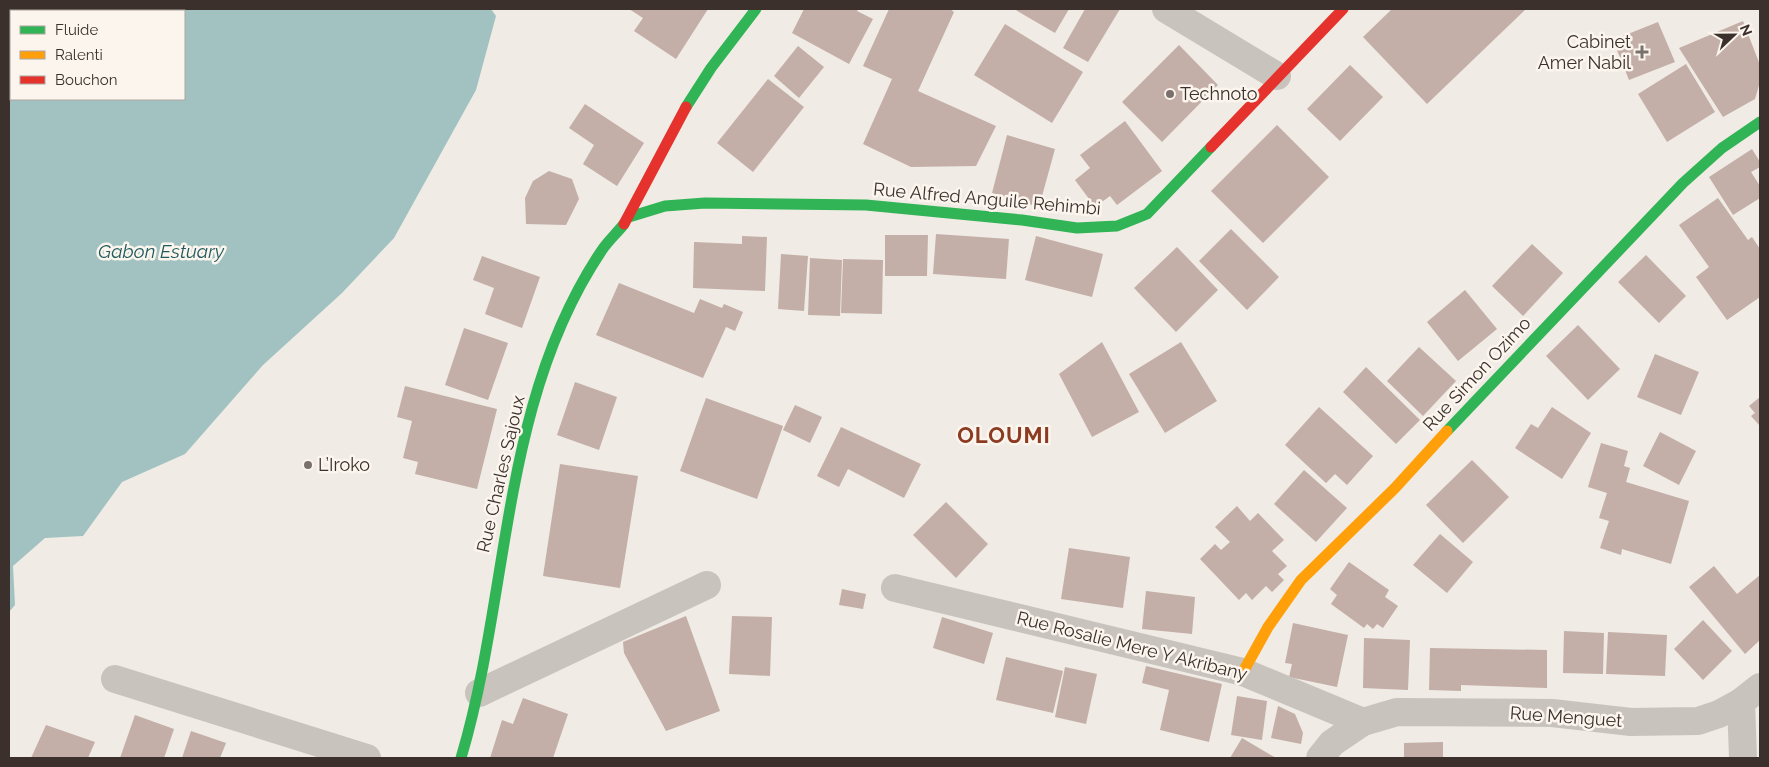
<svg xmlns="http://www.w3.org/2000/svg" width="1769" height="767" font-family="Raleway,sans-serif">
	<style>
		.water { fill: #a1c2c1; fill-rule: evenodd }
		.building { fill: #c3afa7 }
		.lines { fill: none; stroke-linecap: round; stroke-linejoin: round }
		.street { stroke: #c9c3be; stroke-width: 28 }
		.fast { stroke: #30b455; stroke-width: 11 }
		.slow { stroke: #ff9f0a; stroke-width: 11 }
		.jam { stroke: #e5322d; stroke-width: 11 }
		.poi-dot { fill: #7a716c; stroke: #fbf5ee; stroke-width: 2 }
		.labels { text-anchor: middle; stroke-width: 5; stroke-linejoin: round; paint-order: stroke }
		.poi-label { font-size: 18px; fill: #3b302b; stroke: #fbf5ee; text-anchor: start }
		.street-label { font-size: 18px; fill: #3b302b; stroke: #fbf5ee }
		.water-label { font-size: 19px; font-style: italic; fill: #1f5a5e; stroke: #fbf5ee }
		.district-label { font-size: 22px; font-weight: bold; letter-spacing: 1px; fill: #8c3b22; stroke: #fbf5ee }
	</style>
	<rect width="100%" height="100%" fill="#f0ebe5"/>
	<path class="water" d="M 9,9 L 491,9 L 496,16 L 476,90 L 394,238 L 342,293 L 263,365 L 185,454 L 122,482 L 83,536 L 45,538 L 13,566 L 15,605 L 9,612 ZM 11,11 L 184,11 L 184,99 L 11,99 Z"/>
	<g class="building">
		<polygon points="629,9 708,9 676,59 634,31 643,18"/>
		<polygon points="804,9 858,9 857,11 873,19 849,64 792,33"/>
		<polygon points="889,9 950,9 954,12 918,91 996,126 976,166 911,167 863,144 892,79 863,66"/>
		<polygon points="1014,9 1069,9 1055,33"/>
		<polygon points="1085,9 1120,9 1088,62 1063,48"/>
		<polygon points="1392,9 1526,9 1427,104 1363,37"/>
		<polygon points="1743,21 1760,65 1760,82 1755,99 1723,117 1679,48"/>
		<polygon points="1658,22 1675,62 1629,80 1613,40"/>
		<polygon points="1005,24 1083,72 1052,123 974,75"/>
		<polygon points="1179,45 1218,85 1162,142 1122,102"/>
		<polygon points="798,46 824,67 799,98 774,76"/>
		<polygon points="1686,64 1715,112 1667,142 1638,94"/>
		<polygon points="1350,65 1383,97 1340,141 1307,109"/>
		<polygon points="768,79 804,107 753,172 717,143"/>
		<polygon points="585,104 644,143 617,186 583,164 594,145 569,128"/>
		<polygon points="1125,121 1162,171 1117,205 1110,196 1095,207 1075,180 1090,168 1080,155"/>
		<polygon points="1277,125 1329,177 1263,243 1211,191"/>
		<polygon points="1007,135 1055,149 1039,207 992,193"/>
		<polygon points="1752,149 1760,162 1760,167 1751,172 1760,186 1760,198 1733,215 1709,177"/>
		<polygon points="549,171 572,179 579,199 566,225 526,224 525,198 533,181"/>
		<polygon points="1718,198 1748,240 1752,237 1760,249 1760,297 1727,320 1696,277 1709,267 1679,225"/>
		<polygon points="1231,229 1279,277 1247,310 1199,261"/>
		<polygon points="936,234 1009,239 1006,279 933,274"/>
		<polygon points="885,235 928,235 927,276 885,276"/>
		<polygon points="742,236 767,237 765,291 693,288 694,242 742,244"/>
		<polygon points="1036,236 1103,254 1092,297 1025,280"/>
		<polygon points="1532,244 1563,273 1523,316 1492,286"/>
		<polygon points="1177,247 1218,290 1176,332 1134,288"/>
		<polygon points="781,254 808,256 804,311 778,309"/>
		<polygon points="1646,255 1686,296 1659,323 1618,282"/>
		<polygon points="482,256 540,277 522,328 485,314 494,288 473,280"/>
		<polygon points="810,258 842,260 840,316 808,315"/>
		<polygon points="843,259 883,260 882,314 841,313"/>
		<polygon points="619,283 694,313 700,299 722,308 724,304 743,312 735,331 726,327 703,378 596,335"/>
		<polygon points="1465,290 1497,329 1458,361 1427,322"/>
		<polygon points="1578,325 1620,369 1588,400 1546,356"/>
		<polygon points="464,328 508,343 488,400 445,385"/>
		<polygon points="1102,342 1139,412 1092,437 1059,374"/>
		<polygon points="1181,342 1217,401 1165,433 1129,374"/>
		<polygon points="1419,347 1456,381 1423,416 1387,381"/>
		<polygon points="1655,354 1699,372 1681,415 1637,397"/>
		<polygon points="1366,367 1420,420 1396,444 1343,392"/>
		<polygon points="575,382 617,397 599,450 557,435"/>
		<polygon points="405,386 497,409 477,489 415,474 418,462 403,458 412,421 397,417"/>
		<polygon points="1760,397 1760,426 1751,416 1755,413 1749,406"/>
		<polygon points="706,398 783,426 757,499 680,471"/>
		<polygon points="795,405 822,417 810,443 783,430"/>
		<polygon points="1319,407 1373,456 1347,485 1335,474 1326,483 1285,445"/>
		<polygon points="1552,407 1591,433 1562,479 1515,448 1531,424 1538,428"/>
		<polygon points="841,427 921,464 904,498 848,469 839,487 817,476"/>
		<polygon points="1660,432 1696,451 1679,485 1643,466"/>
		<polygon points="1601,443 1628,451 1624,466 1630,468 1626,482 1689,501 1671,564 1622,549 1621,555 1600,548 1609,521 1599,518 1607,493 1588,487"/>
		<polygon points="1472,460 1509,497 1463,543 1426,505"/>
		<polygon points="560,464 638,476 620,588 543,576"/>
		<polygon points="1304,470 1347,508 1316,542 1274,504"/>
		<polygon points="946,502 988,544 956,578 913,535"/>
		<polygon points="1237,506 1250,521 1258,513 1284,540 1272,551 1287,566 1278,574 1284,580 1272,592 1266,586 1252,600 1246,593 1239,600 1200,559 1215,544 1221,550 1230,542 1215,527"/>
		<polygon points="1440,534 1473,562 1447,593 1413,565"/>
		<polygon points="1069,548 1130,557 1123,608 1061,599"/>
		<polygon points="1349,562 1389,590 1385,597 1398,606 1383,628 1377,624 1373,629 1367,624 1364,628 1331,604 1337,595 1330,589"/>
		<polygon points="1714,566 1737,594 1760,575 1760,640 1745,654 1689,587"/>
		<polygon points="842,589 866,594 863,609 839,605"/>
		<polygon points="1146,591 1195,597 1192,634 1142,629"/>
		<polygon points="686,616 720,711 666,731 624,653 623,642"/>
		<polygon points="732,616 772,617 770,676 729,674"/>
		<polygon points="942,617 993,633 984,664 933,648"/>
		<polygon points="1703,620 1732,651 1703,680 1674,649"/>
		<polygon points="1293,623 1348,635 1337,687 1289,677 1292,664 1285,663"/>
		<polygon points="1564,631 1604,633 1603,674 1563,673"/>
		<polygon points="1608,632 1667,635 1665,676 1606,674"/>
		<polygon points="1364,638 1410,640 1408,690 1363,688"/>
		<polygon points="1430,648 1547,650 1547,688 1461,685 1461,691 1429,690"/>
		<polygon points="1006,657 1063,671 1053,713 996,700"/>
		<polygon points="1146,666 1222,684 1209,742 1160,730 1169,690 1142,683"/>
		<polygon points="1065,667 1097,674 1086,724 1055,717"/>
		<polygon points="1237,696 1267,701 1262,740 1231,735"/>
		<polygon points="523,698 568,714 553,758 490,758 502,720 513,724"/>
		<polygon points="1278,706 1295,714 1303,733 1301,744 1271,738"/>
		<polygon points="135,715 174,729 164,758 120,758"/>
		<polygon points="46,725 95,742 88,758 31,758"/>
		<polygon points="191,731 226,743 220,758 182,758"/>
		<polygon points="1242,738 1276,758 1230,758"/>
		<polygon points="1443,742 1443,758 1404,758 1404,743"/>
	</g>
	<g class="lines">
		<g class="street">
			<polyline points="1166,9 1277,76"/>
			<polyline points="895,588 1243,672 1363,722"/>
			<polyline points="115,679 367,758"/>
			<polyline points="479,693 707,585"/>
			<polyline points="1741,702 1743,758"/>
			<polyline points="1320,758 1332,743 1363,722 1397,712 1552,713 1631,722 1698,721 1719,714 1741,702 1760,687"/>
		</g>
		<g class="fast">
			<polyline points="686,107 711,68 756,9"/>
			<polyline points="629,217 665,206 705,203 866,205 1022,220 1077,228 1117,226 1147,214 1211,147"/>
			<polyline points="1447,431 1683,183 1722,148 1760,122"/>
			<path d="M 461,758 C 511,590 500,401 602,250 C 608,241 617,233 624,224"/>
		</g>
		<polyline class="slow" points="1243,672 1268,627 1301,580 1395,488 1447,431"/>
		<g class="jam">
			<polyline points="1211,147 1343,9"/>
			<polyline points="624,224 686,107"/>
		</g>
	</g>
	<g class="poi-dot">
		<path d="M1639.5 44.5h5v5h5v5h-5v5h-5v-5h-5v-5h5z"/>
		<circle cx="1170" cy="94" r="5"/>
		<circle cx="308" cy="465" r="5"/>
	</g>
	<g class="labels">
		<g class="poi-label">
			<text x="1631" y="48" text-anchor="end">Cabinet<tspan x="1631" dy="21">Amer Nabil</tspan></text>
			<text x="1180" y="100">Technoto</text>
			<text x="318" y="471">L’Iroko</text>
		</g>
		<g class="street-label">
			<text transform="translate(987 199) rotate(5)" y="6">Rue Alfred Anguile Rehimbi</text>
			<text transform="translate(1477 374) rotate(-47)" y="6">Rue Simon Ozimo</text>
			<text transform="translate(501 474) rotate(-77)" y="6">Rue Charles Sajoux</text>
			<text transform="translate(1132 646) rotate(14)" y="6">Rue Rosalie Mere Y Akribany</text>
			<text transform="translate(1566 717) rotate(4)" y="6">Rue Menguet</text>
		</g>
		<g class="water-label">
			<text x="161" y="258">Gabon Estuary</text>
		</g>
		<g class="district-label">
			<text x="1004" y="443">OLOUMI</text>
		</g>
	</g>
	<rect width="1769" height="767" fill="none" stroke="#3b302b" stroke-width="20"/>
	<rect x="10" y="10" width="175" height="90" fill="#fbf5ee" stroke="#aea6a0"/>
	<rect x="20" y="26" width="25" height="8" fill="#30b455" stroke="#aea6a0"/>
	<text x="55" y="35" font-size="15" fill="#3b302b">Fluide</text>
	<rect x="20" y="51" width="25" height="8" fill="#ff9f0a" stroke="#aea6a0"/>
	<text x="55" y="60" font-size="15" fill="#3b302b">Ralenti</text>
	<rect x="20" y="76" width="25" height="8" fill="#e5322d" stroke="#aea6a0"/>
	<text x="55" y="85" font-size="15" fill="#3b302b">Bouchon</text>
	<g transform="translate(1734 35) rotate(68)" stroke="#fbf5ee" stroke-width="4" paint-order="stroke">
	<path d="M0-4L9 19L0 12L-9 19Z" fill="#3b302b"/>
	<text y="-8" font-size="14" font-weight="bold" text-anchor="middle" fill="#3b302b">N</text>
	</g>
</svg>
